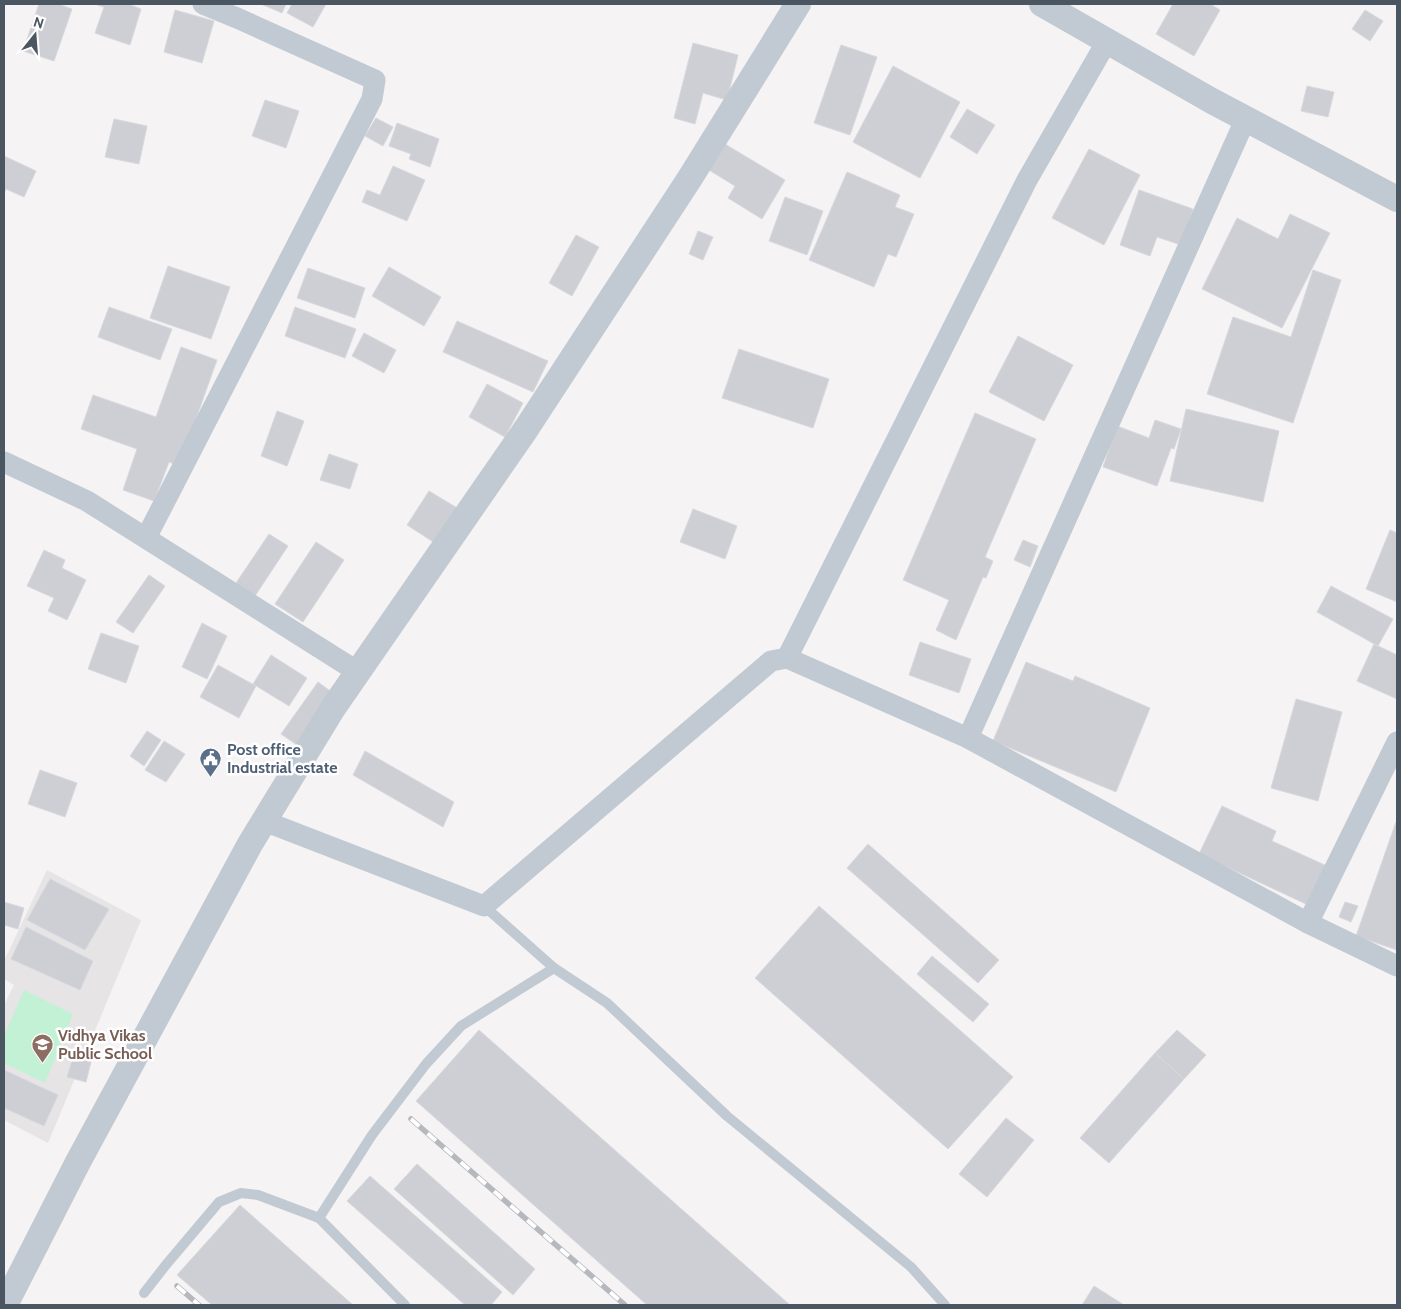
<svg xmlns="http://www.w3.org/2000/svg" width="1401" height="1309" font-family="Cabin,sans-serif">
	<style>
		.education { fill: #e6e4e5 }
		.green { fill: #c3f1d5 }
		.building { fill: #cdcfd5; stroke: #d7d9de }
		.lines { fill: none; stroke-linecap: round; stroke-linejoin: round }
		.service { stroke: #c1cad2; stroke-width: 10 }
		.minor { stroke: #c1cad2; stroke-width: 21 }
		.tertiary { stroke: #c1cad2; stroke-width: 26 }
		.rail-casing { stroke: #b5b8bd; stroke-width: 5.5 }
		.rail { stroke: #fff; stroke-width: 4; stroke-dasharray: 11; stroke-linecap: butt }
		.labels { text-anchor: middle; stroke-width: 5; stroke-linejoin: round; paint-order: stroke }
		.service-label { font-size: 16px; font-weight: bold; fill: #4e5e75; stroke: #fff; text-anchor: start }
		.education-label { font-size: 16px; font-weight: bold; fill: #785e54; stroke: #fff; text-anchor: start }
	</style>
	<rect width="100%" height="100%" fill="#f5f3f3"/>
	<polygon class="education" points="47,870 141,920 48,1143 4,1120 4,1005 14,985 4,979 4,961"/>
	<polygon class="green" points="24,990 73,1014 45,1083 4,1063 4,1036"/>
	<g class="building">
		<polygon points="39,4 58,4 72,9 54,61 23,51"/>
		<polygon points="98,4 128,4 141,9 130,45 95,33 104,7 97,5"/>
		<polygon points="261,4 286,4 282,13"/>
		<polygon points="292,4 326,4 313,27 287,13"/>
		<polygon points="1173,4 1210,4 1220,10 1194,56 1156,34"/>
		<polygon points="175,10 214,21 202,63 164,52"/>
		<polygon points="1365,10 1383,21 1370,41 1352,29"/>
		<polygon points="693,43 738,55 727,100 703,93 695,124 674,118"/>
		<polygon points="841,45 877,57 850,135 814,123"/>
		<polygon points="893,66 960,102 920,178 853,142"/>
		<polygon points="1307,86 1334,92 1328,117 1301,111"/>
		<polygon points="265,100 299,111 286,148 252,136"/>
		<polygon points="967,109 995,125 977,154 950,137"/>
		<polygon points="376,118 393,127 383,146 365,136"/>
		<polygon points="114,119 147,126 139,164 105,157"/>
		<polygon points="397,123 439,139 430,167 409,159 411,154 389,146"/>
		<polygon points="725,144 785,180 762,219 728,198 735,186 709,170"/>
		<polygon points="1089,149 1140,175 1104,245 1052,218"/>
		<polygon points="4,156 36,171 24,197 6,189 4,193"/>
		<polygon points="393,166 425,180 407,221 362,202 367,190 380,195"/>
		<polygon points="847,172 900,195 895,207 914,214 896,257 888,254 874,287 809,260"/>
		<polygon points="1139,190 1193,209 1181,245 1157,237 1150,256 1120,245"/>
		<polygon points="785,197 823,211 807,255 769,241"/>
		<polygon points="1290,214 1330,233 1282,328 1202,289 1237,218 1278,239"/>
		<polygon points="698,231 713,237 703,260 689,254"/>
		<polygon points="576,235 599,247 572,296 549,283"/>
		<polygon points="168,266 230,287 211,339 150,318"/>
		<polygon points="389,267 441,297 424,326 372,296"/>
		<polygon points="308,268 365,288 355,318 297,298"/>
		<polygon points="1313,270 1341,280 1293,423 1207,394 1233,317 1291,337"/>
		<polygon points="109,307 172,329 160,360 98,337"/>
		<polygon points="295,307 356,329 345,358 285,336"/>
		<polygon points="457,321 548,361 533,392 443,352"/>
		<polygon points="364,333 396,350 384,373 352,356"/>
		<polygon points="1018,336 1073,365 1044,421 989,392"/>
		<polygon points="181,347 217,360 179,466 169,462 154,501 123,490 137,449 81,429 93,395 156,417"/>
		<polygon points="739,349 829,379 813,428 722,398"/>
		<polygon points="487,384 523,403 505,437 469,417"/>
		<polygon points="1186,409 1279,431 1263,502 1170,481"/>
		<polygon points="277,411 304,421 287,466 261,456"/>
		<polygon points="975,413 1036,439 985,557 993,561 986,578 983,577 956,640 936,630 949,600 903,580"/>
		<polygon points="1155,420 1181,429 1174,449 1171,448 1157,486 1103,467 1117,426 1149,438"/>
		<polygon points="329,454 358,464 350,489 320,480"/>
		<polygon points="429,491 464,512 441,547 407,525"/>
		<polygon points="693,509 737,526 725,559 680,542"/>
		<polygon points="1390,530 1397,533 1397,602 1366,589"/>
		<polygon points="269,534 288,546 255,596 236,583"/>
		<polygon points="1023,540 1038,546 1030,567 1014,560"/>
		<polygon points="316,542 344,560 303,622 275,604"/>
		<polygon points="44,550 65,560 62,568 86,580 67,620 48,611 54,598 27,586"/>
		<polygon points="149,575 165,586 133,633 116,622"/>
		<polygon points="1331,586 1393,619 1378,646 1317,612"/>
		<polygon points="202,623 227,636 207,679 182,667"/>
		<polygon points="101,633 139,646 126,683 88,669"/>
		<polygon points="920,642 971,659 959,693 909,675"/>
		<polygon points="1374,644 1397,655 1397,699 1357,681"/>
		<polygon points="271,655 307,678 289,706 253,684"/>
		<polygon points="1026,662 1073,681 1075,676 1150,708 1116,792 993,741"/>
		<polygon points="218,665 256,686 239,718 200,697"/>
		<polygon points="318,682 337,696 300,747 281,734"/>
		<polygon points="1296,699 1342,712 1318,801 1271,788"/>
		<polygon points="147,731 161,740 144,766 130,756"/>
		<polygon points="164,741 185,754 166,782 145,770"/>
		<polygon points="365,751 454,802 443,827 353,775"/>
		<polygon points="40,770 77,783 65,817 28,804"/>
		<polygon points="1222,806 1276,831 1272,841 1327,866 1308,905 1199,854"/>
		<polygon points="1396,822 1397,822 1397,950 1356,936"/>
		<polygon points="868,844 999,960 978,983 847,868"/>
		<polygon points="50,879 109,909 85,950 27,920"/>
		<polygon points="4,902 24,908 18,929 4,925"/>
		<polygon points="1345,902 1358,906 1351,922 1339,917"/>
		<polygon points="819,906 1013,1077 948,1149 755,978"/>
		<polygon points="26,927 93,961 80,990 11,959"/>
		<polygon points="932,956 989,1004 973,1022 917,974"/>
		<polygon points="479,1030 790,1305 647,1305 416,1101"/>
		<polygon points="1177,1030 1206,1055 1184,1079 1155,1053"/>
		<polygon points="75,1050 93,1054 86,1082 67,1077"/>
		<polygon points="1155,1053 1184,1079 1109,1163 1080,1138"/>
		<polygon points="4,1070 58,1095 44,1126 4,1108"/>
		<polygon points="1006,1118 1034,1140 987,1197 959,1174"/>
		<polygon points="417,1164 535,1269 513,1295 394,1189"/>
		<polygon points="370,1176 502,1292 491,1305 465,1305 347,1201"/>
		<polygon points="240,1205 353,1305 212,1305 177,1275"/>
		<polygon points="1094,1286 1124,1305 1082,1305"/>
	</g>
	<g class="lines">
		<g class="service">
			<polyline points="484,906 554,968 607,1003 727,1116 911,1267 945,1305"/>
			<polyline points="319,1218 372,1135 426,1064 461,1026 554,968"/>
			<polyline points="144,1293 165,1266 219,1202 241,1193 258,1195 319,1218 405,1305"/>
		</g>
		<g class="minor">
			<polyline points="4,462 87,501 358,672"/>
			<polyline points="146,538 372,99 375,80 237,18 203,4"/>
			<polyline points="787,658 1027,180 1107,41"/>
			<polyline points="968,738 1246,118"/>
			<polyline points="264,821 484,906 771,661 787,658 968,738 1308,923 1397,966"/>
			<polyline points="1308,923 1397,742"/>
		</g>
		<g class="tertiary">
			<polyline points="1042,4 1212,101 1397,199"/>
			<polyline points="5,1305 78,1162 250,844 333,708 526,429 690,178 798,4"/>
		</g>
		<defs>
			<g id="rail">
				<polyline points="411,1119 625,1305"/>
				<polyline points="177,1286 199,1305"/>
			</g>
		</defs>
		<use href="#rail" class="rail-casing"/>
		<use href="#rail" class="rail"/>
	</g>
	<defs>
		<symbol id="civic-pin" viewBox="-11 -11 22 30"><path d="M0 17L-7.5 6A9.5 9.5 0 1 1 7.5 6Z" fill="#5c6f8a" stroke="#fff"/><path d="M-.6-6.5H3V-4.5H.6V-3L4-1V1h2V6H-6V1h2V-1L-.6-3ZM-1.2 2.5V6h2.4V2.5Z" fill="#fff"/></symbol>
		<symbol id="school-pin" viewBox="-11 -11 22 30"><path d="M0 17L-7.5 6A9.5 9.5 0 1 1 7.5 6Z" fill="#8d6e63" stroke="#fff"/><path d="M0-5L7-2L0 1L-7-2ZM-4 1L0 2.5L4 1V4Q0 6-4 4Z" fill="#fff"/></symbol>
	</defs>
	<g fill-rule="evenodd">
		<use href="#civic-pin" x="198" y="746" width="25" height="34"/>
		<use href="#school-pin" x="30" y="1032" width="25" height="34"/>
	</g>
	<g class="labels">
		<g class="service-label">
			<text x="227" y="755">Post office<tspan x="227" dy="18">Industrial estate</tspan></text>
		</g>
		<g class="education-label">
			<text x="58" y="1041">Vidhya Vikas<tspan x="58" dy="18">Public School</tspan></text>
		</g>
	</g>
	<rect width="1401" height="1309" fill="none" stroke="#4a5661" stroke-width="10"/>
	<g transform="translate(35 35) rotate(17)" stroke="#ffffff" stroke-width="4" paint-order="stroke">
	<path d="M0-4L9 19L0 12L-9 19Z" fill="#4a5661"/>
	<text y="-8" font-size="14" font-weight="bold" text-anchor="middle" fill="#4a5661">N</text>
	</g>
</svg>
